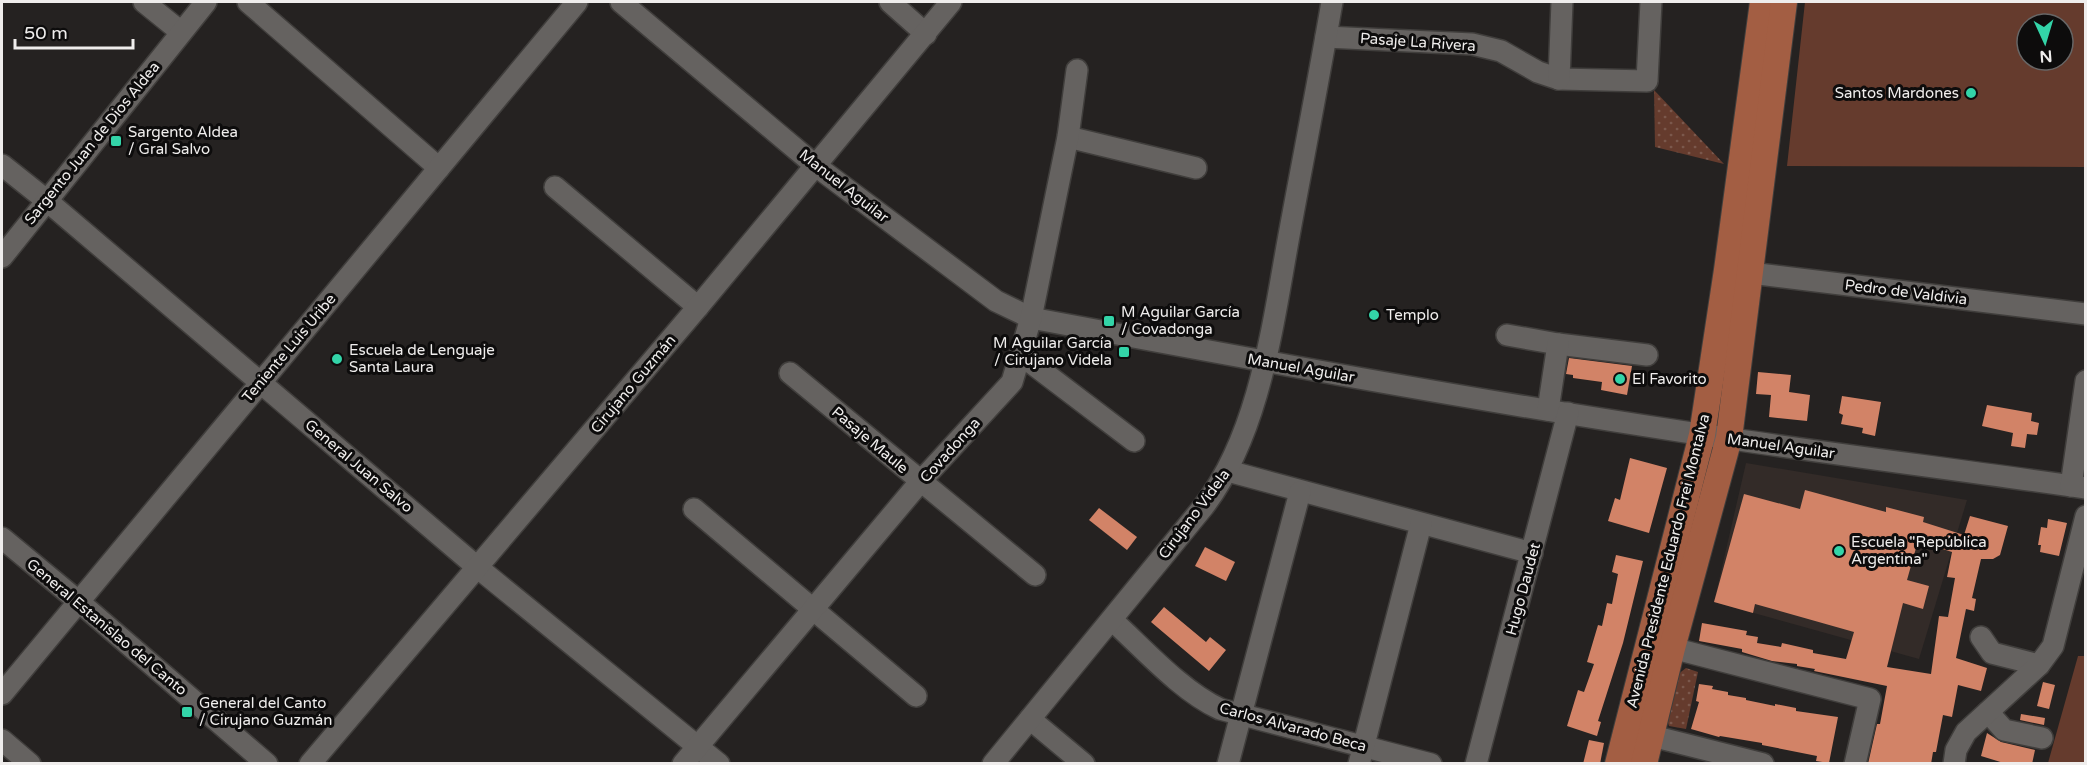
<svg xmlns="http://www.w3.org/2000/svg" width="2087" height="765" font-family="'Varela Round',sans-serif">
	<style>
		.built { fill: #332b28 }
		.grass { fill: #653b2d; fill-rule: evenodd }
		.park { fill: url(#park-dots) }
		.building { fill: #d28367; fill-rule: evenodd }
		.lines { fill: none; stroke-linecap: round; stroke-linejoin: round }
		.minor-casing { stroke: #403e3c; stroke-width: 24 }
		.major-casing { stroke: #403e3c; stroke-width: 28 }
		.minor { stroke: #656260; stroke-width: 21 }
		.major { stroke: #a35e43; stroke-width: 26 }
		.poi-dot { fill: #33d4a8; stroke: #0d0c0c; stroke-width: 2 }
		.labels { text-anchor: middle; stroke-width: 6; stroke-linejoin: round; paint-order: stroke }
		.street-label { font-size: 15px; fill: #efedec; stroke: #0d0c0c }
		.poi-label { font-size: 15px; fill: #efedec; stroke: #0d0c0c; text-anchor: start }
	</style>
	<defs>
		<pattern id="park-dots" width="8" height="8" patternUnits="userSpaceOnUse" patternTransform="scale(1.5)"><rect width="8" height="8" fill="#653b2d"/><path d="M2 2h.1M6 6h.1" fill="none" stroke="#7b584c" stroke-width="1.8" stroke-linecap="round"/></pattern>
	</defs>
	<rect width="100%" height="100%" fill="#252221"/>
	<polygon class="built" points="1746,463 1967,500 1919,659 1714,602"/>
	<g class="grass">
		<path d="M 1805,2 L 2085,2 L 2085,167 L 1787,166 ZM 2027,24 L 2063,24 L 2063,60 L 2027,60 Z"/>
		<polygon points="2078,656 2085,656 2085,763 2048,763"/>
	</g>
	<g class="park">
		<polygon points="1654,90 1724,164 1655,147"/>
		<polygon points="1686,668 1698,672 1686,729 1669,726 1666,717 1677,675"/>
	</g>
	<g class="building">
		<polygon points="1569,358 1632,366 1627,395 1601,390 1602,382 1573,378 1573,375 1566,374"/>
		<polygon points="1758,372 1791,375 1789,392 1810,395 1807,421 1769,417 1771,395 1756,394"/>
		<polygon points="1842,396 1881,402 1875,436 1862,433 1863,428 1841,424 1843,415 1839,413"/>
		<polygon points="1987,405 2032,413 2031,421 2039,423 2037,435 2027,434 2025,448 2011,446 2013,433 1982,426"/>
		<polygon points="1630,458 1667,468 1649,533 1608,521 1615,498 1620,500"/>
		<path d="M 1805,490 L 1886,512 L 1886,507 L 1924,517 L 1923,522 L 1964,535 L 1970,516 L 2008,526 L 2000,555 L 1993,559 L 1981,559 L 1972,598 L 1976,599 L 1974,611 L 1966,609 L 1956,658 L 1987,668 L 1981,691 L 1958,685 L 1952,717 L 1943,715 L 1936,752 L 1933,752 L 1931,764 L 1868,764 L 1877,724 L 1880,724 L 1887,686 L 1814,671 L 1815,669 L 1797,666 L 1797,664 L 1772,661 L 1742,652 L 1742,649 L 1699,641 L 1702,623 L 1747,631 L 1746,635 L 1758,637 L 1757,643 L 1781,647 L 1782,643 L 1813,650 L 1813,653 L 1846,659 L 1854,632 L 1755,604 L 1753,613 L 1714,602 L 1744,494 L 1800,509 ZM 1918,541 L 1952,552 L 1947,577 L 1955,578 L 1948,617 L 1939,616 L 1931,674 L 1887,667 L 1903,603 L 1923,609 L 1929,586 L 1907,580 Z"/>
		<polygon points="1099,508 1137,537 1127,550 1089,520"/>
		<polygon points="2048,519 2067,523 2059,556 2040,552 2041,545 2038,545 2041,527 2047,528"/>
		<polygon points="1205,547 1235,562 1226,581 1195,566"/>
		<polygon points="1616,555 1643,561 1623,643 1598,721 1601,722 1597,736 1567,726 1578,690 1584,692 1594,664 1587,662 1598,625 1602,626 1607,603 1612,604 1618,574 1612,572"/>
		<polygon points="1164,607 1206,642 1210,637 1226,650 1209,671 1151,622"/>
		<polygon points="2043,682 2055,685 2049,709 2037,706"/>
		<polygon points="1699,684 1713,686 1712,689 1728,692 1728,695 1746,698 1746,700 1775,706 1775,704 1796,708 1796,711 1838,717 1829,763 1816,761 1817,756 1762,745 1762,743 1720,736 1719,737 1691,729 1699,702 1696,701"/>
		<polygon points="2021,714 2045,718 2044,725 2020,720"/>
		<polygon points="1987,733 2001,742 2035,750 2032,764 2007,764 1981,756"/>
		<polygon points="1589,740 1604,743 1600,764 1583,764"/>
	</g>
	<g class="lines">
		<defs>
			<g id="minor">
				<polyline points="144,2 181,32"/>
				<polyline points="248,2 439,168"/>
				<path d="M 621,2 L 816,166 L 996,301 L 1031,318 C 1251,359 1471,400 1692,433 C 1823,453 1954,469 2086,488"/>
				<polyline points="890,2 926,34"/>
				<polyline points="1326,37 1472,44 1501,51 1538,72 1559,79 1647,81 1651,2"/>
				<polyline points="1559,79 1562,2"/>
				<polyline points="1068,137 1196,168"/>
				<polyline points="2,165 46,200 477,567 719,764"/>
				<polyline points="555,187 698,307"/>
				<polyline points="2,257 206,2"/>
				<polyline points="1734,271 2086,314"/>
				<polyline points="1507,335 1558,344 1647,355"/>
				<polyline points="1021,355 1134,441"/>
				<polyline points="790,373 1035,575"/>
				<polyline points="1548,410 1558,344"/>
				<polyline points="1228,471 1532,553"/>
				<polyline points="2071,486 2086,381"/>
				<polyline points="694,509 916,696"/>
				<polyline points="2,538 78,601 267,764"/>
				<path d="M 1112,620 C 1144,649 1181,691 1220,709 L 1431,764"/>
				<polyline points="1981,637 1992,653 2039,665"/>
				<polyline points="1672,648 1870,699 1855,764"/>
				<polyline points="2,694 577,2"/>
				<polyline points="1988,712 2004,730 2042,738"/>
				<polyline points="1030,719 1084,764"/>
				<polyline points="1652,736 1763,764"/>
				<polyline points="2,740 30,764"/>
				<polyline points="310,764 698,307 951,2"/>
				<polyline points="683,764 920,482 1012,382 1031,318 1068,137 1077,70"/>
				<path d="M 993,764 L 1204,506 C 1261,431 1273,321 1290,230 C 1304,154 1319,78 1332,2"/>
				<polyline points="1228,764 1300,492"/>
				<polyline points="1359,764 1421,524"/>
				<polyline points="1476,764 1568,413"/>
				<polyline points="1954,764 1956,750 1966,732 2039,665 2053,646 2086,516"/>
			</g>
			<g id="major">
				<polyline points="1618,764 1702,435 1727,270 1763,2"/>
				<polyline points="1644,764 1672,648 1729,438 1784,2"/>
			</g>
		</defs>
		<use href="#minor" class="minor-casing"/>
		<use href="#major" class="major-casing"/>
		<use href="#minor" class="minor"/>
		<use href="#major" class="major"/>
	</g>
	<g class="poi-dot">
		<circle cx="1971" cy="93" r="6"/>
		<rect x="110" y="135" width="12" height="12" rx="3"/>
		<circle cx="1374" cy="315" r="6"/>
		<rect x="1103" y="315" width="12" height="12" rx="3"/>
		<rect x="1118" y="346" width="12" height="12" rx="3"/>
		<circle cx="337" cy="359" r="6"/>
		<circle cx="1620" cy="379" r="6"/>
		<circle cx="1839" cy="551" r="6"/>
		<rect x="181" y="706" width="12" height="12" rx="3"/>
	</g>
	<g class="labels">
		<g class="street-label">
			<text transform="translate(1418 42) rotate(4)" y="5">Pasaje La Rivera</text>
			<text transform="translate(92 143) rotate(-51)" y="5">Sargento Juan de Dios Aldea</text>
			<text transform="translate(844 186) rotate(38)" y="5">Manuel Aguilar</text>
			<text transform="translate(1906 292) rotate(7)" y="5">Pedro de Valdivia</text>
			<text transform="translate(289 348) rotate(-50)" y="5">Teniente Luis Uribe</text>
			<text transform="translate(1301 368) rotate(10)" y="5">Manuel Aguilar</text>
			<text transform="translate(633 384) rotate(-50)" y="5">Cirujano Guzmán</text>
			<text transform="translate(870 440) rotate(40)" y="5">Pasaje Maule</text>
			<text transform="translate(1781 446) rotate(8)" y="5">Manuel Aguilar</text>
			<text transform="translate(950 450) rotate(-48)" y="5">Covadonga</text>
			<text transform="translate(359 466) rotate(40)" y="5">General Juan Salvo</text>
			<text transform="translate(1194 514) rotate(-53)" y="5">Cirujano Videla</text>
			<text transform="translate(1668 561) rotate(-76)" y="5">Avenida Presidente Eduardo Frei Montalva</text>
			<text transform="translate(1523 589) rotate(-75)" y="5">Hugo Daudet</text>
			<text transform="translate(107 627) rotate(40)" y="5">General Estanislao del Canto</text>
			<text transform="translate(1293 727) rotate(15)" y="5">Carlos Alvarado Beca</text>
		</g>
		<g class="poi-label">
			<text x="1959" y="98" text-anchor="end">Santos Mardones</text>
			<text x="128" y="137">Sargento Aldea<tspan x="128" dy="17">/ Gral Salvo</tspan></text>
			<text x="1121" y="317">M Aguilar García<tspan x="1121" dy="17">/ Covadonga</tspan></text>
			<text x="1386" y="320">Templo</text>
			<text x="1112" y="348" text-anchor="end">M Aguilar García<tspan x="1112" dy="17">/ Cirujano Videla</tspan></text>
			<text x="349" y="355">Escuela de Lenguaje<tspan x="349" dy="17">Santa Laura</tspan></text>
			<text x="1632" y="384">El Favorito</text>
			<text x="1851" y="547">Escuela "República<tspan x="1851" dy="17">Argentina"</tspan></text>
			<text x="199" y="708">General del Canto<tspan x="199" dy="17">/ Cirujano Guzmán</tspan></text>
		</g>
	</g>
	<rect width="2087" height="765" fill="none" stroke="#efedec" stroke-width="6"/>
	<g transform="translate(2045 42) rotate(176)"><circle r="28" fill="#0d0c0c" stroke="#676666" stroke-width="1.5"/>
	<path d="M0-4.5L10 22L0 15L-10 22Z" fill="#33d4a8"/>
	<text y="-9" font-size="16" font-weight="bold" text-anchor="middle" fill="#efedec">N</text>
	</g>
	<path d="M15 39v9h118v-9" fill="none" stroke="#efedec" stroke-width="3"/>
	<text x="24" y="39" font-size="18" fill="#efedec" stroke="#0d0c0c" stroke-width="4.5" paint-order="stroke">50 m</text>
</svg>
